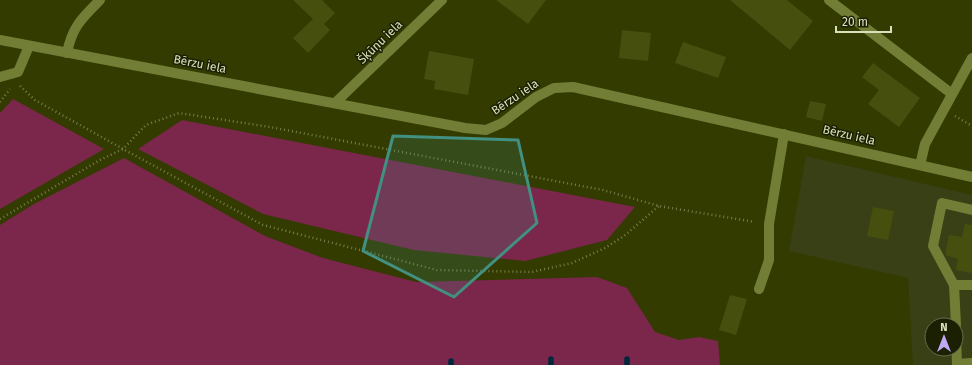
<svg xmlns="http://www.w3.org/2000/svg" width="972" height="365" font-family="'Fira Sans',sans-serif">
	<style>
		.built { fill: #394015; fill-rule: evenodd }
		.green { fill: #7b264b }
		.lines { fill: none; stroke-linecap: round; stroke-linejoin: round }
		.stream { stroke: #00283c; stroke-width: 5.5 }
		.building { fill: #464f0d }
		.path { stroke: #767e4d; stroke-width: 2.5; stroke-dasharray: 1 3; stroke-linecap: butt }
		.minor { stroke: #727e36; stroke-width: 10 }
		.marked { fill: #419082; fill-opacity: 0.2; stroke: #419082; stroke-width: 3; stroke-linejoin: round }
		.labels { text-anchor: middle; stroke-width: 3; stroke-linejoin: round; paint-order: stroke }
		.street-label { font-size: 12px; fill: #d8e0bc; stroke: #1b2003 }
	</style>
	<rect width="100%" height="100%" fill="#333b00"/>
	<path class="built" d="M 806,156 L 972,195 L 972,365 L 913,365 L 908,278 L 789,251 ZM 932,325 L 956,325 L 956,349 L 932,349 Z"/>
	<g class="green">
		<polygon points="13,99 104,149 0,209 0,113"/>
		<polygon points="182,120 635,207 607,240 525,261 414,250 263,214 138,149"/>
		<polygon points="124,158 265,236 323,258 416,282 597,277 627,288 655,332 679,340 699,337 718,341 720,365 0,365 0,225 34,204"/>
	</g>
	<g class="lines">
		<g class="stream">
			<polyline points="627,359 627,365"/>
			<polyline points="451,361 451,365"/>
			<polyline points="551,365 551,359"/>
		</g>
	</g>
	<g class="building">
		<polygon points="293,0 322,0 335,13 324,24 330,30 308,53 293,38 313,19"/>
		<polygon points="496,0 546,0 528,24"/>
		<polygon points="730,0 787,0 813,21 790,50"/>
		<polygon points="622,30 651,33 648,61 619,58"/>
		<polygon points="683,42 726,57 718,78 675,63"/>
		<polygon points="429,51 474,59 468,95 434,89 435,81 424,79"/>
		<polygon points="873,63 920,98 899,127 868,104 879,90 862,77"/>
		<polygon points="810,101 826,104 822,121 806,117"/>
		<polygon points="873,207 894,211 888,240 867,236"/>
		<polygon points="965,224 972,225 972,273 956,270 958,259 945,255 949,235 962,237"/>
		<polygon points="730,295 747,299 736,335 719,330"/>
	</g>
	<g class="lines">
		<g class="path">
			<polyline points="20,86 35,100 123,149 146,125 179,113 270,127 603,190 659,206 755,222"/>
			<polyline points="0,102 10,89"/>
			<polyline points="955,116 972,126"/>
			<polyline points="0,219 100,160 123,149 263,225 437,270 532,272 572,263 605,248 624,236 659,206"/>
		</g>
		<g class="minor">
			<polyline points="829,0 952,94"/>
			<polyline points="0,40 465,128 486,130 502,123 536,97 554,88 573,87 972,177"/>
			<path d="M 67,53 C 72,27 82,18 100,0"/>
			<polyline points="0,77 18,72 29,46"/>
			<polyline points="335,103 442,0"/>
			<polyline points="920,165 925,144 972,58"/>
			<polyline points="954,285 972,285"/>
			<polyline points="759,289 769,260 769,224 784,134"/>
			<polyline points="956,325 954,285 933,246 942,203 972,210"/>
			<polyline points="956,334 957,365"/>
			<polyline points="957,364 972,363"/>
		</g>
	</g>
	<path class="marked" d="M 393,136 L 518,140 L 537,223 L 454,297 L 363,251 Z"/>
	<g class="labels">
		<g class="street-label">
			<text transform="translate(380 42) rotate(-44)" y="4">Šķūņu iela</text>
			<text transform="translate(200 64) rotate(11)" y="4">Bērzu iela</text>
			<text transform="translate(515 97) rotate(-34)" y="4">Bērzu iela</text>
			<text transform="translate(849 135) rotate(13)" y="4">Bērzu iela</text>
		</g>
	</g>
	<g transform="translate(944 337)"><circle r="19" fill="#1b2003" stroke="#676d4d"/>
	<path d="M0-3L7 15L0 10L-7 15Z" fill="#bfa9f4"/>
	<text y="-6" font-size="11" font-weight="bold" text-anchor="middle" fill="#d8e0bc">N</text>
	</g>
	<path d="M836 26v6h55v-6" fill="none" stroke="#d8e0bc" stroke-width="2"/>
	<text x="842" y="26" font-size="12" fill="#d8e0bc" stroke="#1b2003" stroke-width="3" paint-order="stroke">20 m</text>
</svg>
